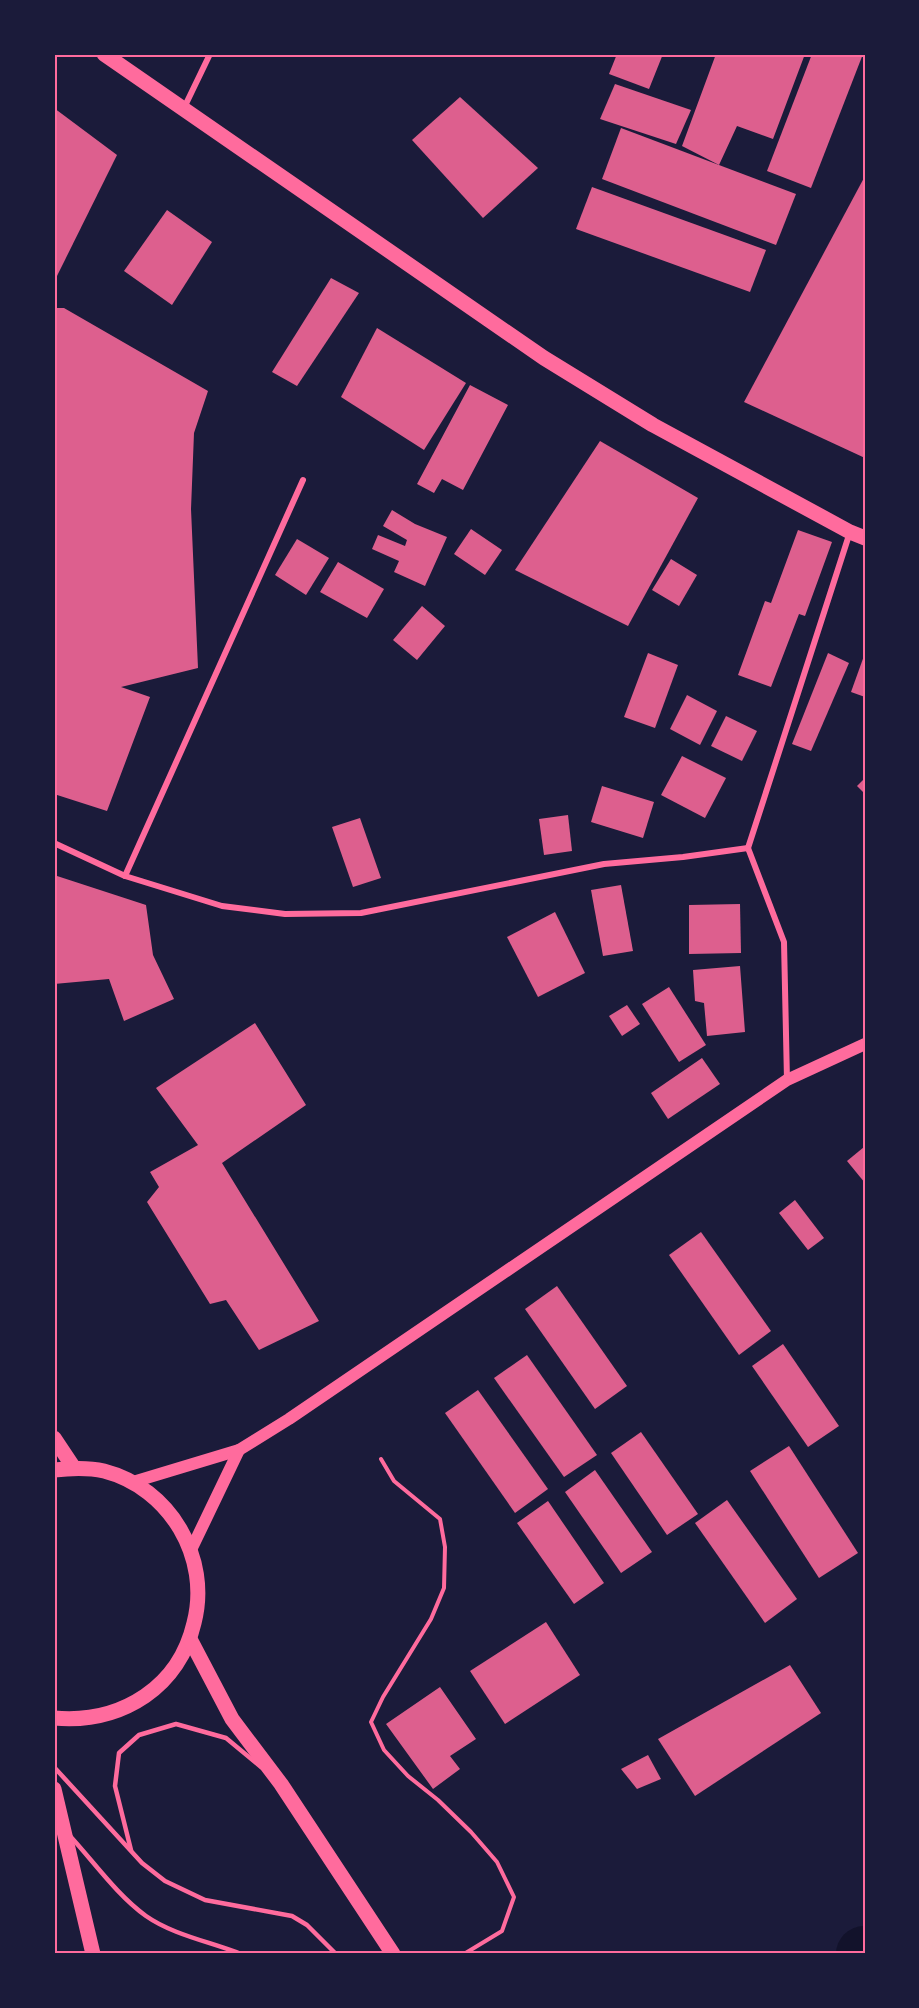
<svg xmlns="http://www.w3.org/2000/svg" width="919" height="2008" font-family="Ubuntu,sans-serif">
	<style>
		.lines { fill: none; stroke-linecap: round; stroke-linejoin: round }
		.river { stroke: #12122b; stroke-width: 56 }
		.building { fill: #dd5f8e }
		.path { stroke: #ff6b9d; stroke-width: 4 }
		.service { stroke: #ff6b9d; stroke-width: 4.5 }
		.minor { stroke: #ff6b9d; stroke-width: 6 }
		.secondary { stroke: #ff6b9d; stroke-width: 12 }
		.primary { stroke: #ff6b9d; stroke-width: 15 }
		.neatline { fill: none; stroke: #ff6b9d; stroke-width: 2 }
	</style>
	<rect width="100%" height="100%" fill="#1b1b3a"/>
	<g class="lines">
		<polyline class="river" points="864,1954 865,1954"/>
	</g>
	<g class="building">
		<polygon points="617,54 663,54 649,89 609,74"/>
		<polygon points="716,54 805,54 773,139 737,126 719,165 682,146"/>
		<polygon points="812,54 863,54 811,188 767,171"/>
		<polygon points="615,84 691,110 676,144 600,119"/>
		<polygon points="460,97 538,168 483,218 412,140"/>
		<polygon points="54,108 117,155 54,282"/>
		<polygon points="621,128 796,194 776,245 602,179"/>
		<polygon points="865,176 865,458 744,402"/>
		<polygon points="592,187 766,250 750,292 576,229"/>
		<polygon points="167,210 212,242 172,305 124,271"/>
		<polygon points="331,278 359,293 297,386 272,372"/>
		<polygon points="54,308 64,308 208,391 194,433 191,509 198,668 121,687 150,697 107,811 54,794"/>
		<polygon points="377,328 466,383 424,450 341,397"/>
		<polygon points="470,385 508,405 463,490 442,479 434,493 417,484"/>
		<polygon points="600,441 698,498 628,626 515,570"/>
		<polygon points="392,510 415,524 447,537 425,586 394,572 399,561 372,549 378,535 405,546 407,540 383,526"/>
		<polygon points="471,529 502,550 485,575 454,554"/>
		<polygon points="798,530 832,542 805,616 799,614 771,687 738,675 765,601 771,603"/>
		<polygon points="297,539 329,558 306,595 275,575"/>
		<polygon points="671,559 697,575 679,606 652,590"/>
		<polygon points="338,562 384,589 367,618 320,592"/>
		<polygon points="422,606 445,626 417,660 393,640"/>
		<polygon points="648,653 678,665 655,728 624,717"/>
		<polygon points="828,653 849,663 811,751 792,744"/>
		<polygon points="865,653 865,697 851,692"/>
		<polygon points="687,695 717,711 700,745 670,729"/>
		<polygon points="726,716 757,731 742,761 711,746"/>
		<polygon points="682,756 726,778 705,818 661,795"/>
		<polygon points="865,778 865,794 857,786"/>
		<polygon points="602,786 654,802 643,838 591,822"/>
		<polygon points="568,815 572,851 544,855 539,819"/>
		<polygon points="360,818 381,878 353,887 332,827"/>
		<polygon points="54,875 146,905 153,955 174,999 124,1021 109,979 54,984"/>
		<polygon points="621,885 633,951 603,956 591,890"/>
		<polygon points="740,904 741,953 689,954 689,905"/>
		<polygon points="555,912 585,973 538,997 507,937"/>
		<polygon points="740,966 745,1032 707,1036 704,1003 695,1001 693,970"/>
		<polygon points="669,987 706,1045 679,1062 642,1004"/>
		<polygon points="627,1005 640,1024 622,1036 609,1016"/>
		<polygon points="255,1023 306,1105 222,1163 319,1321 259,1350 226,1300 210,1304 147,1202 159,1187 150,1172 198,1145 156,1088"/>
		<polygon points="702,1058 720,1084 668,1119 651,1093"/>
		<polygon points="864,1147 865,1148 865,1183 847,1161"/>
		<polygon points="795,1200 824,1238 808,1250 779,1213"/>
		<polygon points="701,1232 771,1331 739,1355 669,1255"/>
		<polygon points="557,1286 627,1386 595,1409 525,1309"/>
		<polygon points="783,1344 839,1426 808,1447 752,1366"/>
		<polygon points="527,1355 597,1455 564,1477 494,1378"/>
		<polygon points="478,1390 548,1489 515,1513 445,1413"/>
		<polygon points="641,1432 698,1514 667,1535 611,1453"/>
		<polygon points="789,1446 858,1553 819,1578 750,1471"/>
		<polygon points="595,1470 652,1552 621,1573 565,1492"/>
		<polygon points="727,1500 797,1599 765,1623 695,1523"/>
		<polygon points="548,1501 604,1583 574,1604 517,1523"/>
		<polygon points="546,1622 580,1675 505,1724 470,1671"/>
		<polygon points="790,1665 821,1713 695,1796 658,1739"/>
		<polygon points="440,1687 476,1739 450,1756 460,1769 433,1789 386,1724"/>
		<polygon points="648,1755 661,1779 637,1789 621,1769"/>
	</g>
	<g class="lines">
		<polyline class="path" points="381,1459 394,1481 440,1519 445,1547 444,1588 431,1619 383,1697 371,1722 384,1750 408,1776 438,1800 471,1832 497,1862 514,1897 502,1931 464,1954"/>
		<g class="service">
			<polyline points="54,1767 142,1863 165,1881 205,1900 292,1916 307,1925 336,1954"/>
			<path d="M 70,1836 C 94,1862 117,1895 146,1916 C 173,1935 211,1942 241,1954"/>
			<polyline points="131,1850 115,1786 119,1753 139,1735 176,1724 226,1738 261,1767"/>
		</g>
		<g class="minor">
			<polyline points="183,110 210,54"/>
			<polyline points="54,843 125,876 222,906 285,914 361,913 604,864 683,857 748,848"/>
			<polyline points="748,848 850,532"/>
			<polyline points="748,848 784,942 787,1080"/>
			<polyline points="125,876 303,480"/>
		</g>
		<g class="secondary">
			<polyline points="133,1482 239,1450 289,1419 787,1080 865,1044"/>
			<polyline points="191,1550 239,1450"/>
		</g>
		<g class="primary">
			<polyline points="104,54 544,358 653,425 850,532 865,538"/>
			<polyline points="54,1438 74,1468"/>
			<path d="M 54,1470 C 71,1468 87,1467 104,1471 C 170,1488 211,1558 194,1623 C 187,1653 170,1679 145,1696 C 117,1715 87,1721 54,1718"/>
			<polyline points="190,1639 232,1719 281,1784 393,1954"/>
			<polyline points="54,1789 93,1954"/>
		</g>
	</g>
	<rect width="919" height="2008" fill="none" stroke="#1b1b3a" stroke-width="111"/>
	<rect x="56" y="56" width="808" height="1896" class="neatline"/>
</svg>
